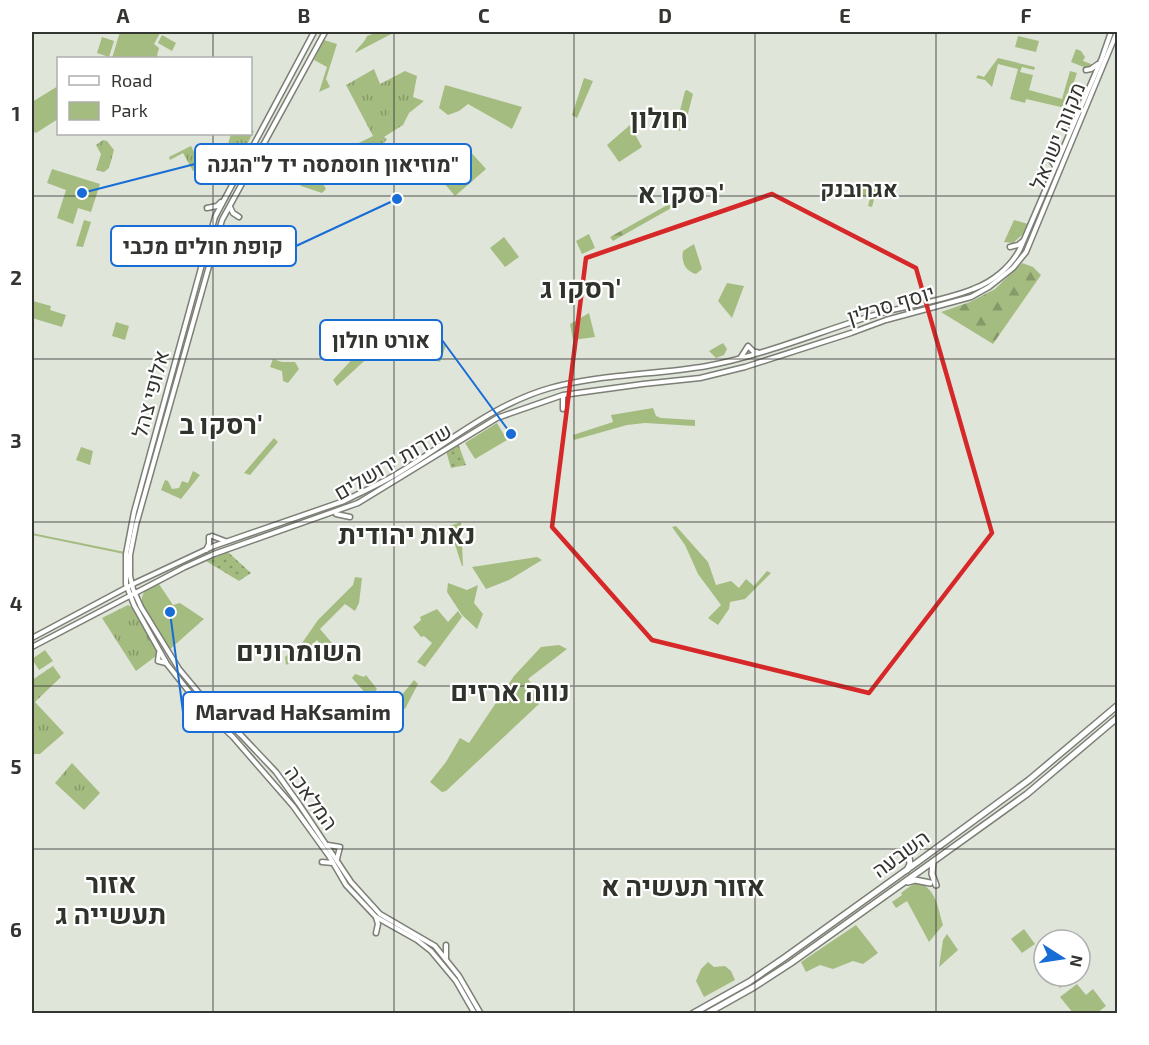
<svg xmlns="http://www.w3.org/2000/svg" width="1149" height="1045" font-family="'Exo 2',Heebo,sans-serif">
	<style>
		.grass { fill: url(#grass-tufts) }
		.forest { fill: url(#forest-firs) }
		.park { fill: #a4bc80 }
		.garden { fill: url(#garden-dots) }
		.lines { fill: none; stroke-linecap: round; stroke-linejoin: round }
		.stream { stroke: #9ac2fb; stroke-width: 1.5 }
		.secondary-casing { stroke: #7b7f76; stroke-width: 7 }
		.trunk-casing { stroke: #7b7f76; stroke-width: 8 }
		.secondary { stroke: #fff; stroke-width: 4 }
		.trunk { stroke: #fff; stroke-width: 5 }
		.marked { fill: none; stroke: #d62828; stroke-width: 4.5; stroke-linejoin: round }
		.grid { fill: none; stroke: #333531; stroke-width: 1.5; stroke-opacity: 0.55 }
		.labels { text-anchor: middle; stroke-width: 4.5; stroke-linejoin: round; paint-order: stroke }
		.street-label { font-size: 21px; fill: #333531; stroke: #fff }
		.neighbourhood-label { font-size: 22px; font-weight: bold; fill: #30332b; stroke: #fff }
		.district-label { font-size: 27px; font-weight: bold; fill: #30332b; stroke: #fff }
		.leader { fill: none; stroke: #186cd6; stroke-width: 2 }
		.callout-dot { fill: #186cd6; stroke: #fff; stroke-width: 2 }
		.callout { fill: #fff; stroke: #186cd6; stroke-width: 2 }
		.callout-label { font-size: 22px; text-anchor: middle; font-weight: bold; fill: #333531 }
		.neatline { fill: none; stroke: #333531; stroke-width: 2 }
		.grid-label { font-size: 20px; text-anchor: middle; font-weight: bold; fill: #333531 }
	</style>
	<defs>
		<pattern id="grass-tufts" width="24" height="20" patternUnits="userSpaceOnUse" patternTransform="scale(1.5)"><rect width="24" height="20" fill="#a4bc80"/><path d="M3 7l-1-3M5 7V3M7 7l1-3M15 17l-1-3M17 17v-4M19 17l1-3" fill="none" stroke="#869a69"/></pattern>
		<pattern id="forest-firs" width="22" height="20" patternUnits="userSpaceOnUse" patternTransform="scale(1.5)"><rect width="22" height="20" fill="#a4bc80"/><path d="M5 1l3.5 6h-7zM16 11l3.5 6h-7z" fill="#869a69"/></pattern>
		<pattern id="garden-dots" width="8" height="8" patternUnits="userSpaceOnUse" patternTransform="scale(1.5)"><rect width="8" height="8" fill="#a4bc80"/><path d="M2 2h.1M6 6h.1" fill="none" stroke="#869a69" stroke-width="1.8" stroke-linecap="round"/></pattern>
	</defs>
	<rect width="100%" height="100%" fill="#e0e5da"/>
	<g class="grass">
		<polygon points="374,69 380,84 405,71 417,76 413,97 424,101 409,113 403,125 384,137 387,139 381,147 374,146 358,165 341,160 336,154 373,136 346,85"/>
		<polygon points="251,130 254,131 244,150 228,144 231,134 250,134"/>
		<polygon points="103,140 107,141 114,150 109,168 104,172 96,170 101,154 96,145"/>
		<polygon points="191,146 201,166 193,171 183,153 170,160 169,157"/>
		<polygon points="128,605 133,608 157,649 156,656 136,671 102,618"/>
		<polygon points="53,666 61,677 35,702 64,733 40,754 32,754 32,680"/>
		<polygon points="72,763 100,793 84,810 55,783"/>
	</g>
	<g class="forest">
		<polygon points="671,203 673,207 613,241 610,237"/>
		<polygon points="1022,263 1033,267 1041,275 993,344 941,312 970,302 995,289"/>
	</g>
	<g class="park">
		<polygon points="120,32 159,32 160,33 154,44 159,48 157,55 160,58 112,58"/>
		<path d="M 378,32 L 395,32 L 355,53 C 358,46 364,44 367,36 Z"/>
		<polygon points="162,35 176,43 172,51 158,43"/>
		<polygon points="1018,36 1039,41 1036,52 1015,47"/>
		<polygon points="102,37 114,41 109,57 97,53"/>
		<polygon points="324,40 337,44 326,79 330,87 319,92 327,67 314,60"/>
		<polygon points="1076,49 1081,51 1085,57 1083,61 1094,65 1086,68 1071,62"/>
		<polygon points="998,58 1035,67 1034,70 1022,67 1020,72 1033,75 1029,90 1062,99 1070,71 1077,73 1065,108 1026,99 1025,103 1010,99 1018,69 998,64 992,87 985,80 976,78 978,75 984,77"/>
		<polygon points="584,78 593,81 577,118 572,115"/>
		<polygon points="445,85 522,107 512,129 468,104 459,111 448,115 439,108"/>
		<polygon points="58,86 58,119 36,133 32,131 32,102"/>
		<polygon points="687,90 693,94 684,129 679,131 676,126 685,91"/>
		<polygon points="392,105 408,110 403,123 387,118"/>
		<polygon points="630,125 642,147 619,162 607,145"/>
		<polygon points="468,149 486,169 455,196 438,176"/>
		<polygon points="309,160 326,189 322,193 301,186 292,168 303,161"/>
		<polygon points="52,169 100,184 91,212 78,208 73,224 57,218 66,190 47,183"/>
		<polygon points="874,183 878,184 872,207 868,206 870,198 857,194 859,187 872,190"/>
		<polygon points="84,220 91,222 83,247 76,246"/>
		<polygon points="1014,220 1028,224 1022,235 1013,243 1004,242"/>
		<polygon points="589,234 595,248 582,254 576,241"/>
		<polygon points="504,237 519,257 505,267 490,248"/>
		<path d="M 694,244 L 702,269 L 696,274 C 685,271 681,261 683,251 Z"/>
		<polygon points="727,283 744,286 732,318 718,301"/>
		<polygon points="33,301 51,306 50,310 66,315 62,327 32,318"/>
		<polygon points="589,313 595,337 573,340 570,324"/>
		<polygon points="116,322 129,326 125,340 112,336"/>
		<polygon points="433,341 446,345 440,362 427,357"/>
		<polygon points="367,343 375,351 337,386 333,380"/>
		<polygon points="723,343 727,349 724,355 716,358 709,351"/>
		<polygon points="273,359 282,362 295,362 299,369 288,383 283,381 282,371 270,367"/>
		<polygon points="653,408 656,416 661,418 695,420 695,426 645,423 627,425 574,440 573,435 613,422 611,415"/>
		<polygon points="497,423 507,440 475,459 465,443"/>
		<polygon points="274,438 278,442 250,475 244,473"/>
		<polygon points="81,447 93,451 90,465 76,460"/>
		<polygon points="193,471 200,475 181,499 161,490 165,480 168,481 172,489 179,488 182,481 188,483"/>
		<polygon points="461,522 463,566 462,566 449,526"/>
		<polygon points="676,526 708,562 716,585 731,581 739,588 746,579 754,586 767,571 771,573 745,599 730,602 729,609 718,625 708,618 721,605 698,574 685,545 672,527"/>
		<polygon points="32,533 125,552 124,554 32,535"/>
		<polygon points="537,557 542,560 509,580 486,589 472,567"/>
		<polygon points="355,577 362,578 359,603 355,611 345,604 320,629 338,650 332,657 317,640 296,659 286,665 285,657 302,643 318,620 353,585"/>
		<polygon points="448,583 467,590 478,585 474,603 483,614 477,629 462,615 447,592"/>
		<path d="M 159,584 L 173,605 L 180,603 L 204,619 L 169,650 L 142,603 C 141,590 148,589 159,584 Z"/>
		<polygon points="437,609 448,622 458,611 462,617 425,667 417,662 432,643 424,636 421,637 413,627 421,620 420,617"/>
		<polygon points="559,645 567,649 528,679 533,685 539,704 446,791 442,792 430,782 446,762 460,738 469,743 514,676 541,647"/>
		<polygon points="45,650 53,661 39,670 32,659"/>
		<polygon points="355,674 364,677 366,675 377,689 372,695 367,695 352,678"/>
		<polygon points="414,680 418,684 405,709 396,702"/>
		<path d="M 916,882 C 936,887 938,908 943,925 L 929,942 L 907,901 L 896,908 L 892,902 L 902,895 L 901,893 Z"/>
		<polygon points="856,925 878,953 863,964 853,961 833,969 820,965 806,972 801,962"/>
		<polygon points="1024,929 1035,944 1022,953 1011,939"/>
		<polygon points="947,934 958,950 939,967 943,940"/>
		<polygon points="708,962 714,967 725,966 731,971 735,980 704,997 696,981 701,969"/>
		<polygon points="1050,976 1070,976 1072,978 1060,988"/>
		<polygon points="1077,984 1086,995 1093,989 1106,1006 1097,1013 1073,1013 1060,997"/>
	</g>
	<g class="garden">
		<polygon points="458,443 466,465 451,468 446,451"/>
		<polygon points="228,552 251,573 239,581 206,561"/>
	</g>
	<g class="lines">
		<polyline class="stream" points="1117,881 1118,880"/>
		<defs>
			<g id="secondary">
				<polyline points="314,32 215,217 134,512 126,554 126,584 134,605 167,664 202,708 233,737 293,806 329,856 346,885 376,917 417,940 431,951 456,981 475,1014"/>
				<polyline points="325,32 222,220 136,525 130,555 130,576 133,589 141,607 179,669 209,705 241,735 276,772 299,804 351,882 380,914 435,946 459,976 481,1014"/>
				<polyline points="1086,70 1091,69 1098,64"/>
				<polyline points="1049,157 1055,166"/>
				<polyline points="230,207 233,213 239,217"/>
				<polyline points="207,208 217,206 221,202"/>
				<polyline points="1010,247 1018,245 1023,241"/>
				<polyline points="741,357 748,346 754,352 757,352"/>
				<polyline points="563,396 563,409"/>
				<polyline points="336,514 350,517"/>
				<polyline points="212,536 225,541"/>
				<polyline points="206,550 209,544 209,537"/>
				<path d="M 32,638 L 135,583 L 214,546 L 344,501 C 362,492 382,483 400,472 C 449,442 494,404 550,388 C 601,374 655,375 707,366 C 766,355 823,330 881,313 C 911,305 943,301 973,289 C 992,282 1010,268 1020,249 L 1102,58 L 1111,32"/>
				<polyline points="32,647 185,567 214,554 358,503 497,418 563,395 643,384 700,378 745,367 851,333 886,320 971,297 989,287 1013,268 1026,252 1117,32"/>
				<polyline points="159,653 158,661 166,663"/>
				<polyline points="193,716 195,702"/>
				<polyline points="198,718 204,716 212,718"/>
				<polyline points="328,845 340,847 337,859"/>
				<polyline points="322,862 333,863"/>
				<polyline points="376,917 378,924 376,933"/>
				<polyline points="446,958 446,945"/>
			</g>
			<g id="trunk">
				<polyline points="933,862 932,874 936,885"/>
				<polyline points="907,870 910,864 909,857"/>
				<polyline points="908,882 915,880 930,883"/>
				<polyline points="692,1014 749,982 784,958 919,861 1029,780 1118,705"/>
				<polyline points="706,1014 754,987 791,963 924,868 1027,794 1118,717"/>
			</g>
		</defs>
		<use href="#secondary" class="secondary-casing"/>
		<use href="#trunk" class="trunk-casing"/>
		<use href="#secondary" class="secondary"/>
		<use href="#trunk" class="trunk"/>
	</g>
	<path class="marked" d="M 772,194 L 916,268 L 992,533 L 869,693 L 652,640 L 552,527 L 586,258 Z"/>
	<path class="grid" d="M 213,32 L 213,58M 394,32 L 394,1014M 574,32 L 574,1014M 755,32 L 755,1014M 936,32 L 936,1014M 213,134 L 213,1014M 32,196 L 1118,196M 32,359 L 1118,359M 32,522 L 1118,522M 32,686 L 1118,686M 32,849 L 1118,849"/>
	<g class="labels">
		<g class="street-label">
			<text transform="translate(1058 136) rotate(-68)" y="7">מקווה ישראל</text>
			<text transform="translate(891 305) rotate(-17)" y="7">יוסף סרלין</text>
			<text transform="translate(151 394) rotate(-75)" y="7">אלופי צהל</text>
			<text transform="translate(393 462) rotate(-30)" y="7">שדרות ירושלים</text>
			<text transform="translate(311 798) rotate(54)" y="7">המלאכה</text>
			<text transform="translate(901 854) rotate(-36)" y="7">השבעה</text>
		</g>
		<g class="neighbourhood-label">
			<text x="859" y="197">אגרובנק</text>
		</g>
		<g class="district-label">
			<text x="659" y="128">חולון</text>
			<text x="681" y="203">רסקו א'</text>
			<text x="581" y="298">רסקו ג'</text>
			<text x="221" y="434">רסקו ב'</text>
			<text x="407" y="544">נאות יהודית</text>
			<text x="299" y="661">השומרונים</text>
			<text x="510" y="701">נווה ארזים</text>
			<text x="111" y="893">אזור<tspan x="111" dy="31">תעשייה ג</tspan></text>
			<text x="683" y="896">אזור תעשיה א</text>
		</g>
	</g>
	<path class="leader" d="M82 193L195 164M397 199L296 246M511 434L442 340M170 612L183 712"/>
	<g class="callout-dot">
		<circle cx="82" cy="193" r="6"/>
		<circle cx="397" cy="199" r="6"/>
		<circle cx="511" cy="434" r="6"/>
		<circle cx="170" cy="612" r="6"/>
	</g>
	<g class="callout">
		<rect x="195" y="144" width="276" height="40" rx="6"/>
		<rect x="111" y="226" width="185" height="40" rx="6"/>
		<rect x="320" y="320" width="122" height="40" rx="6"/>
		<rect x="183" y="692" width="220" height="40" rx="6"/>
	</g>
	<g class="callout-label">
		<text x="333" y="172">מוזיאון חוסמסה יד ל"הגנה"</text>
		<text x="203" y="254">קופת חולים מכבי</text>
		<text x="381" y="348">אורט חולון</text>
		<text x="293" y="720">Marvad HaKsamim</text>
	</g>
	<rect width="1149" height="1045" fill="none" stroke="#ffffff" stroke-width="66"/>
	<rect x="57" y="57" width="195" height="78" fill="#ffffff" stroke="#adaead" stroke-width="1.5"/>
	<rect x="69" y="76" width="30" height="9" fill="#ffffff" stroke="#adaead" stroke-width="1.5"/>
	<text x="111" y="87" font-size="18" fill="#333531">Road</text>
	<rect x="69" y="102" width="30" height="18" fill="#a4bc80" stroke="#adaead" stroke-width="1.5"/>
	<text x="111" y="117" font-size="18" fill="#333531">Park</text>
	<g transform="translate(1062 958) rotate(102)"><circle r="28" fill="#ffffff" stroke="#adaead" stroke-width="1.5"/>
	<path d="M0-4.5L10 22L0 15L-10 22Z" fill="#186cd6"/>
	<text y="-9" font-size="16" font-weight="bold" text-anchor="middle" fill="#333531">N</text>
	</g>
	<rect x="33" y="33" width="1083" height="979" class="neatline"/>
	<g class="grid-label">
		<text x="123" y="23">A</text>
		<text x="304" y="23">B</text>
		<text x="484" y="23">C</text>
		<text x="665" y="23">D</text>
		<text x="845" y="23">E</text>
		<text x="1026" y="23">F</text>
		<text x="16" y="121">1</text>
		<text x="16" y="285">2</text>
		<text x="16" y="448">3</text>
		<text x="16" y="611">4</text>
		<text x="16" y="774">5</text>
		<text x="16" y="937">6</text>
	</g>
</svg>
